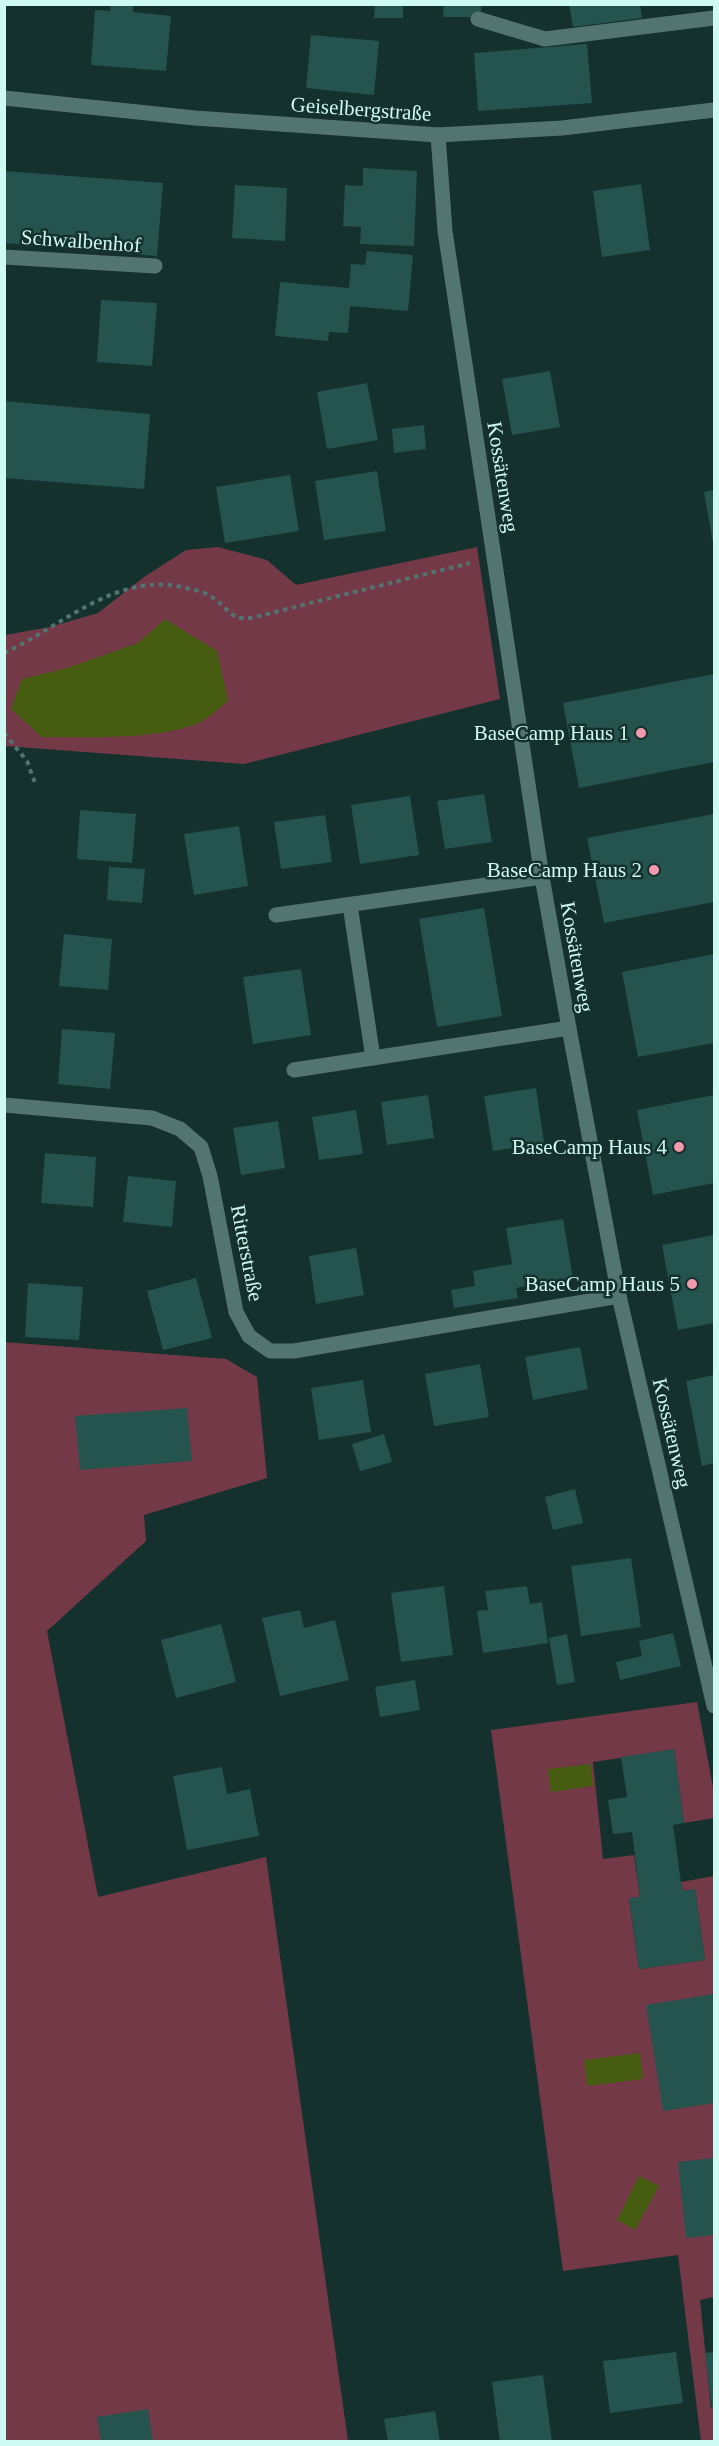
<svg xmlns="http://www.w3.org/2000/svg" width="719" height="2446" font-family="Georgia,serif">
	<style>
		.green { fill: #743947 }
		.water { fill: #465d12 }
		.building { fill: #25534e }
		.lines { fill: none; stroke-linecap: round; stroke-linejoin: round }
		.path { stroke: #52736f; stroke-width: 4; stroke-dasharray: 4.5 4.5; stroke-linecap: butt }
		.service { stroke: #537571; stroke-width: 15 }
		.minor { stroke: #537571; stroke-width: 15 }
		.tertiary { stroke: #537571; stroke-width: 15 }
		.poi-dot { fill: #f29aad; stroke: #14312e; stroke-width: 2 }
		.labels { text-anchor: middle; stroke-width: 5; stroke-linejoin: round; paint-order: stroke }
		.street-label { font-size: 21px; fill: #cff9f3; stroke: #14312e }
		.poi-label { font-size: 21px; fill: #cff9f3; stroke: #14312e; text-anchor: end }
	</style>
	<rect width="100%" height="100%" fill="#14312e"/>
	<g class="green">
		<polygon points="218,547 267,560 296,585 477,547 500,699 244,764 5,746 5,635 50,627 98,613 144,577 186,550"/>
		<polygon points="4,1342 226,1359 257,1377 267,1478 144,1515 146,1541 47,1631 98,1897 266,1857 348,2441 5,2441"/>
		<polygon points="697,1702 714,1793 714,1818 684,1823 674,1750 593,1762 603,1859 634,1855 640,1897 629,1899 639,1969 705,1960 695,1889 683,1891 681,1882 714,1876 714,2297 700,2300 711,2408 714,2408 714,2441 701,2441 678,2255 563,2271 491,1730"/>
	</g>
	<g class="water">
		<path d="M 165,619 L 217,651 L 228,701 C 218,709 206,721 194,725 C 149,740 90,737 42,737 L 11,709 L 22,679 L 67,668 L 138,643 Z"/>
		<polygon points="591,1764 593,1786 551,1792 548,1769"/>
		<polygon points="640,2053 643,2079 587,2086 584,2060"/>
		<polygon points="639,2176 659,2186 635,2230 617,2220"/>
	</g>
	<g class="building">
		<polygon points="111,4 133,4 133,12 171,16 166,71 91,65 95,10 110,11"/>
		<polygon points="375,4 403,4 403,18 374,18"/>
		<polygon points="444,4 481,4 481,17 443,17"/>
		<polygon points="569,4 640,4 642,18 573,27"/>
		<polygon points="311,35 379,41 374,95 306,88"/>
		<polygon points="587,44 592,103 478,111 474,53"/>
		<polygon points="363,168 417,171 414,246 360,244 361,227 343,226 345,185 363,186"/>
		<polygon points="4,171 163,183 157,256 4,243"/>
		<polygon points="641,184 650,250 602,257 593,191"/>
		<polygon points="235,185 287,188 285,241 232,238"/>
		<polygon points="367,251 413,255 408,311 350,306 348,333 329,332 328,341 275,336 280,282 349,288 351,264 365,265"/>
		<polygon points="101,300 157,303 152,366 97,362"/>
		<polygon points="550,371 560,427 512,435 502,379"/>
		<polygon points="367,383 378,440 327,449 317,392"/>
		<polygon points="4,401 150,414 144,489 4,478"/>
		<polygon points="424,425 426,449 394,453 392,429"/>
		<polygon points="377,471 386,531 324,540 315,481"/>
		<polygon points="290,475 299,531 225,543 216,487"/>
		<polygon points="714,490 714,543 713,543 704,492"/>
		<polygon points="714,674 714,762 579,788 563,703"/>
		<polygon points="484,794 492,842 445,849 437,801"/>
		<polygon points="410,796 419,855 360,864 351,805"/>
		<polygon points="80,810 136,814 132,863 77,859"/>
		<polygon points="714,814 714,902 604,923 587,838"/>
		<polygon points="325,815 332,862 281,869 274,822"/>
		<polygon points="239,826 248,886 194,895 184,834"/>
		<polygon points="109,867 145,869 142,903 107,900"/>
		<polygon points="484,908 502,1016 437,1027 419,919"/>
		<polygon points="64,934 112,939 108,990 59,986"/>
		<polygon points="714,954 714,1043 638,1057 622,972"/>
		<polygon points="301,969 311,1035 253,1044 243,977"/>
		<polygon points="62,1029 115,1033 110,1089 58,1084"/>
		<polygon points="536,1088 544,1143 493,1151 484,1096"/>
		<polygon points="428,1095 434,1138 387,1145 381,1102"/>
		<polygon points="714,1095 714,1183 653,1195 637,1110"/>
		<polygon points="356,1110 363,1154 319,1160 312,1117"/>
		<polygon points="278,1121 285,1168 241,1175 233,1128"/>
		<polygon points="45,1153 96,1157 93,1207 41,1203"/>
		<polygon points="128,1176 176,1181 172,1227 123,1222"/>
		<polygon points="563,1219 573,1278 516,1288 518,1298 454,1308 451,1290 475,1286 473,1271 512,1264 506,1228"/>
		<polygon points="714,1235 714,1323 678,1330 662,1245"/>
		<polygon points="356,1248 364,1295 316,1304 309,1256"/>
		<polygon points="196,1278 212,1338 163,1350 147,1291"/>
		<polygon points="28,1283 83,1287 79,1340 25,1337"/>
		<polygon points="580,1347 588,1389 533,1400 525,1357"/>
		<polygon points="480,1364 489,1417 434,1426 425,1374"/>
		<polygon points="714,1375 714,1463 702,1466 686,1381"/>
		<polygon points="363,1380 371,1432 319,1440 311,1388"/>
		<polygon points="187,1408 192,1461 80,1470 75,1416"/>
		<polygon points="384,1434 392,1462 360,1471 352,1444"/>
		<polygon points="575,1489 583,1523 553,1530 545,1497"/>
		<polygon points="631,1558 641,1627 581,1636 571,1566"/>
		<polygon points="444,1586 453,1655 401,1662 391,1593"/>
		<polygon points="527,1586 530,1604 542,1602 548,1643 483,1653 477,1611 488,1610 485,1591"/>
		<polygon points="300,1610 304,1628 335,1620 349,1680 280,1696 262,1618"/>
		<polygon points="221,1624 236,1682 176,1698 161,1640"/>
		<polygon points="673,1633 681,1666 620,1680 616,1662 642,1656 639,1641"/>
		<polygon points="567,1634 575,1682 557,1685 549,1638"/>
		<polygon points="415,1680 420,1710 380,1717 375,1687"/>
		<polygon points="674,1749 684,1823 673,1825 681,1882 683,1891 695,1889 705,1960 639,1969 629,1898 640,1897 632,1832 613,1834 608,1800 627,1797 621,1757"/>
		<polygon points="222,1767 227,1794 250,1789 259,1836 187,1850 173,1776"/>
		<polygon points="714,1994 714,2103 663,2111 646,2005"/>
		<polygon points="714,2158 714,2235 686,2238 678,2162"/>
		<polygon points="676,2352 683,2403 610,2413 603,2361"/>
		<polygon points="714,2352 714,2408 712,2408 705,2353"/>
		<polygon points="543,2375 552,2442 500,2442 492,2382"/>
		<polygon points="148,2409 153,2442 101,2442 97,2417"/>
		<polygon points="435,2411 440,2442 388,2442 384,2419"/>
	</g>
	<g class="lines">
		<g class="path">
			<path d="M 4,653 C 63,626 118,570 186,588 C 194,590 206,592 212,597 C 221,603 228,612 237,618 L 251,618 L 470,563"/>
			<polyline points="4,733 27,761 35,783"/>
		</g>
		<g class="service">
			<polyline points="478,19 545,39 714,18"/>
			<polyline points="4,257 155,266"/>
			<polyline points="350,905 373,1058"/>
			<polyline points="276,915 542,877"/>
			<polyline points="294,1070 569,1028"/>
		</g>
		<g class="minor">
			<polyline points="438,135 445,231 542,877 569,1028 619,1296 714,1706"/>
			<polyline points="4,1105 152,1118 180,1129 201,1147 210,1176 236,1312 249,1336 270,1351 294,1351 619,1296"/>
		</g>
		<polyline class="tertiary" points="4,98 195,118 438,135 562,128 714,110"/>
	</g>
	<g class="poi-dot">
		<circle cx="641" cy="733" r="6"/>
		<circle cx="654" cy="870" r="6"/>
		<circle cx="679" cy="1147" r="6"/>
		<circle cx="692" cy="1284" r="6"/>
	</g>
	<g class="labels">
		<g class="street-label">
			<text transform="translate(361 109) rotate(4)" y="7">Geiselbergstraße</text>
			<text transform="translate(81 241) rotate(4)" y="7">Schwalbenhof</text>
			<text transform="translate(503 477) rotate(81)" y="7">Kossätenweg</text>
			<text transform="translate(577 957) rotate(80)" y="7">Kossätenweg</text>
			<text transform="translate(247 1253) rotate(79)" y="7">Ritterstraße</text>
			<text transform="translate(672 1433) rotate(77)" y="7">Kossätenweg</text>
		</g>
		<g class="poi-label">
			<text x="629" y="740">BaseCamp Haus 1</text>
			<text x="642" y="877">BaseCamp Haus 2</text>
			<text x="667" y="1154">BaseCamp Haus 4</text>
			<text x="680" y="1291">BaseCamp Haus 5</text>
		</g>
	</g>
	<rect width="719" height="2446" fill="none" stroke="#cff9f3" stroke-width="12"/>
</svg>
